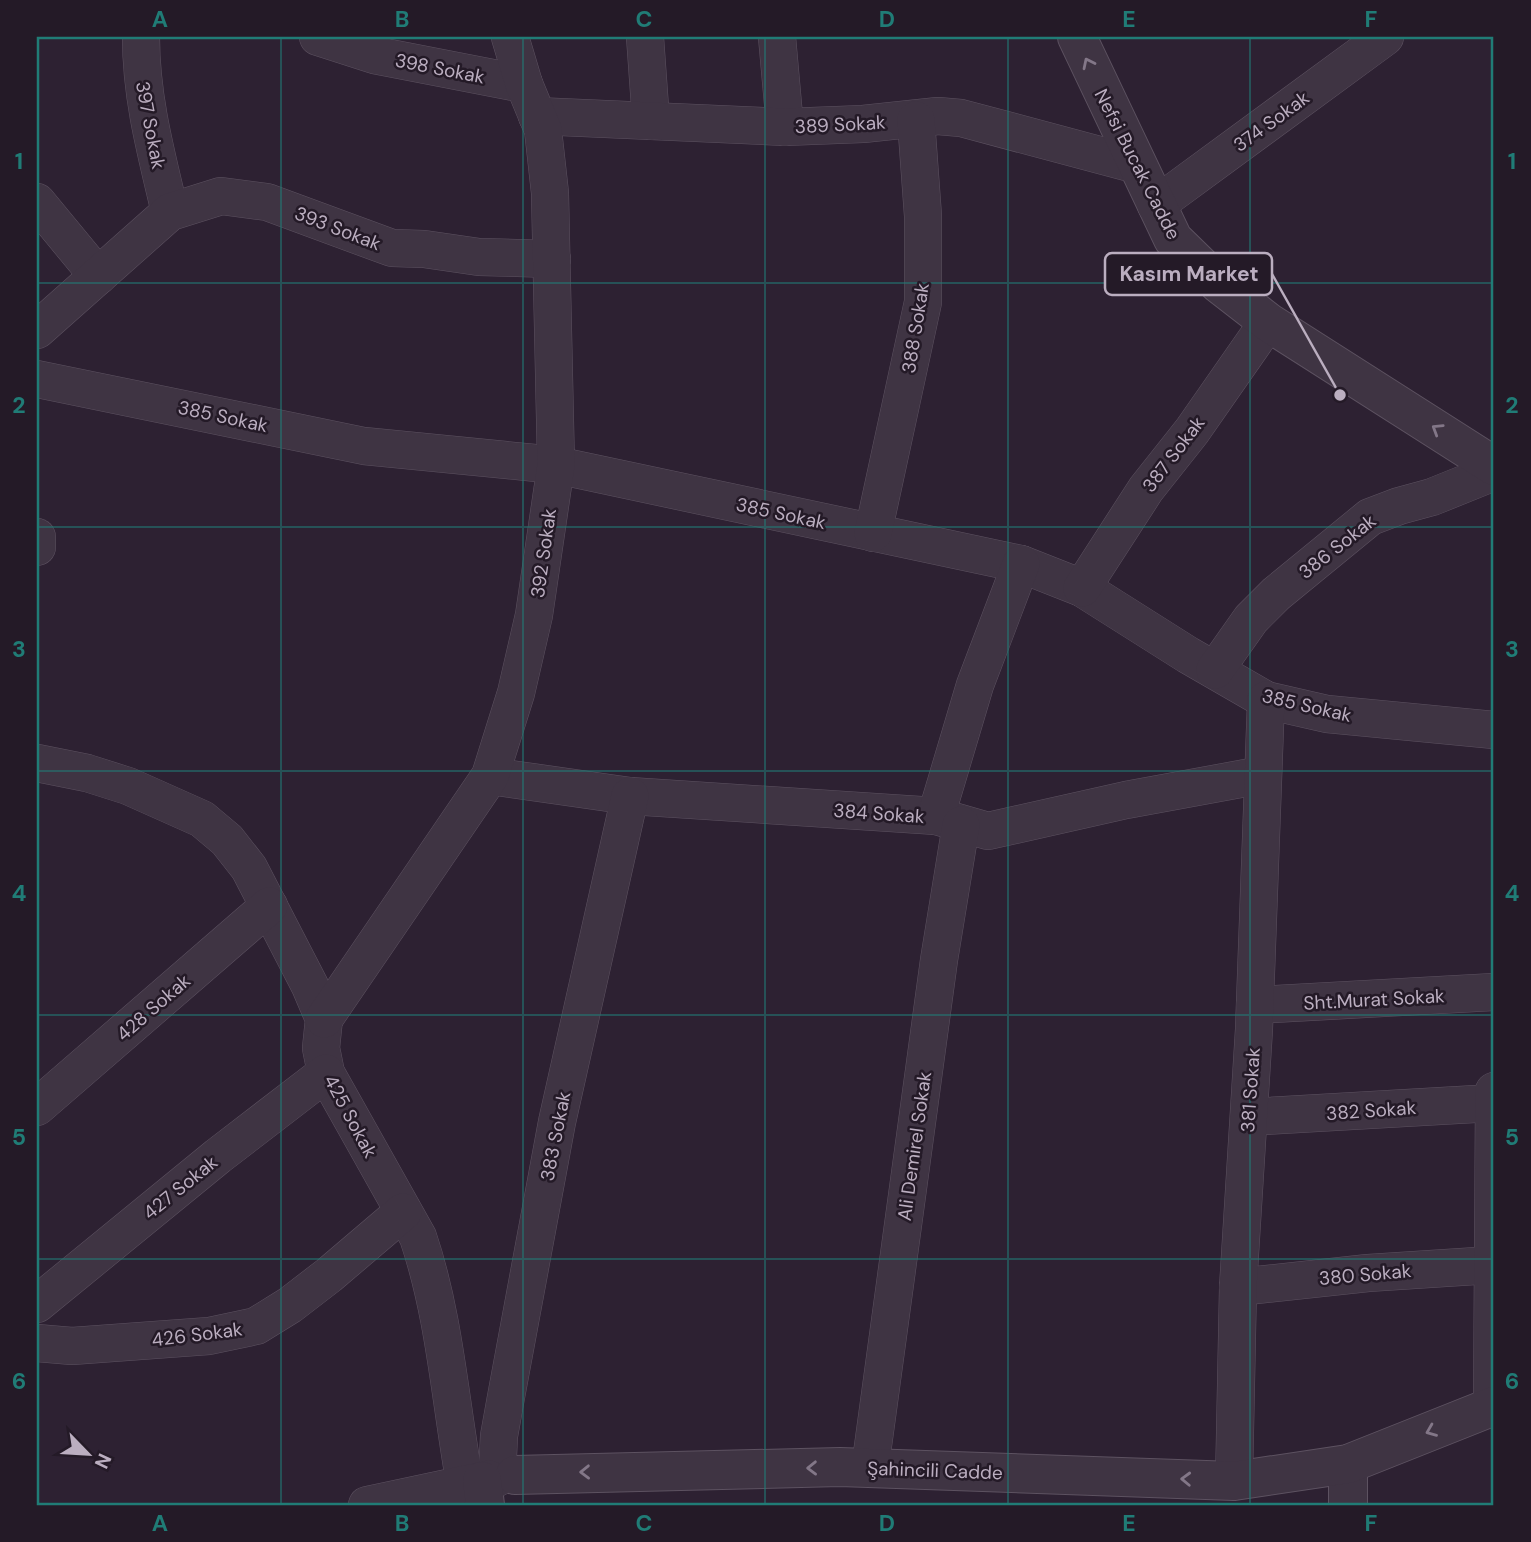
<svg xmlns="http://www.w3.org/2000/svg" width="1531" height="1542" font-family="'DM Sans',sans-serif">
	<style>
		.lines { fill: none; stroke-linecap: round; stroke-linejoin: round }
		.minor-casing { stroke: #5d5261; stroke-width: 38 }
		.tertiary-casing { stroke: #5d5261; stroke-width: 40 }
		.minor { stroke: #3f3443; stroke-width: 37 }
		.tertiary { stroke: #3f3443; stroke-width: 38 }
		.oneway { stroke: #837788 }
		.grid { fill: none; stroke: #207c76; stroke-width: 2; stroke-opacity: 0.55 }
		.labels { text-anchor: middle; stroke-width: 5; stroke-linejoin: round; paint-order: stroke }
		.street-label { font-size: 19px; fill: #bbaec0; stroke: #241a27 }
		.leader { fill: none; stroke: #bbaec0; stroke-width: 2.5 }
		.callout-dot { fill: #bbaec0; stroke: #241a27; stroke-width: 2.5 }
		.callout { fill: #241a27; stroke: #bbaec0; stroke-width: 2.5 }
		.callout-label { font-size: 21px; text-anchor: middle; font-weight: bold; fill: #bbaec0 }
		.neatline { fill: none; stroke: #207c76; stroke-width: 2.5 }
		.grid-label { font-size: 23px; text-anchor: middle; font-weight: bold; fill: #207c76 }
	</style>
	<rect width="100%" height="100%" fill="#2d2132"/>
	<g class="lines">
		<defs>
			<g id="minor">
				<path d="M 141,37 C 141,98 156,153 170,212"/>
				<polyline points="318,37 374,55 524,84"/>
				<polyline points="645,37 651,121"/>
				<polyline points="777,37 785,127"/>
				<polyline points="537,116 785,127 863,124 938,116 961,118 1137,165"/>
				<polyline points="37,202 98,276"/>
				<polyline points="1156,205 1385,37"/>
				<polyline points="37,330 170,212 221,196 267,202 392,248 424,249 479,257 552,259"/>
				<polyline points="37,379 364,446 556,465 1021,564 1082,588 1188,655 1266,700 1327,714 1494,730"/>
				<polyline points="873,533 923,302 923,216 916,120"/>
				<polyline points="37,537 37,547"/>
				<polyline points="1082,588 1146,489 1192,431 1268,322"/>
				<polyline points="1215,670 1251,619 1276,594 1370,517 1399,506 1432,497 1494,472"/>
				<path d="M 37,763 L 87,773 L 128,786 L 202,819 L 227,840 L 249,868 L 310,986 L 324,1019 L 321,1048 L 326,1073 L 418,1237 C 445,1317 450,1401 465,1484"/>
				<polyline points="490,776 630,796 936,816 988,831 1126,800 1262,775"/>
				<polyline points="936,816 975,685 1021,564"/>
				<polyline points="1255,1005 1494,992"/>
				<polyline points="324,1019 490,776 516,693 534,615 556,465 550,193 543,130 524,84 510,37"/>
				<polyline points="37,1107 269,906"/>
				<polyline points="1249,1117 1493,1103"/>
				<polyline points="1238,1287 1368,1273 1492,1265"/>
				<polyline points="37,1304 218,1156 326,1073"/>
				<polyline points="37,1343 72,1346 209,1336 256,1326 290,1305 329,1275 403,1212"/>
				<polyline points="1492,1407 1494,1091"/>
				<polyline points="870,1468 939,960 961,825"/>
				<polyline points="497,1478 499,1436 506,1397 557,1122 630,796"/>
				<polyline points="1234,1481 1238,1287 1254,1029 1266,700"/>
				<polyline points="367,1505 489,1479"/>
			</g>
			<g id="tertiary">
				<polyline points="1077,37 1173,239 1219,284 1268,322 1494,466"/>
				<polyline points="1348,1464 1348,1505"/>
				<polyline points="515,1475 840,1467 1234,1481 1348,1464 1494,1406"/>
				<polyline points="482,1481 485,1505"/>
			</g>
		</defs>
		<use href="#minor" class="minor-casing"/>
		<use href="#tertiary" class="tertiary-casing"/>
		<use href="#minor" class="minor"/>
		<use href="#tertiary" class="tertiary"/>
	</g>
	<defs><path id="oneway-chevron" d="M-2-3.5L2.5 0L-2 3.5" fill="none" stroke-width="1.6" stroke-linecap="round" stroke-linejoin="round" transform="scale(1.75)"/></defs>
	<g class="oneway">
		<use href="#oneway-chevron" transform="translate(1088 63) rotate(-116)"/>
		<use href="#oneway-chevron" transform="translate(1437 429) rotate(-148)"/>
		<use href="#oneway-chevron" transform="translate(1431 1431) rotate(158)"/>
		<use href="#oneway-chevron" transform="translate(812 1468) rotate(179)"/>
		<use href="#oneway-chevron" transform="translate(585 1472) rotate(179)"/>
		<use href="#oneway-chevron" transform="translate(1186 1479) rotate(-178)"/>
	</g>
	<path class="grid" d="M 281,37 L 281,1505M 523,37 L 523,1505M 765,37 L 765,1505M 1008,37 L 1008,1505M 1250,37 L 1250,1505M 37,283 L 1494,283M 37,527 L 1494,527M 37,771 L 1494,771M 37,1015 L 1494,1015M 37,1259 L 1494,1259"/>
	<g class="labels">
		<g class="street-label">
			<text transform="translate(440 68) rotate(11)" y="7">398 Sokak</text>
			<text transform="translate(1271 121) rotate(-36)" y="7">374 Sokak</text>
			<text transform="translate(840 124) rotate(-3)" y="7">389 Sokak</text>
			<text transform="translate(151 125) rotate(79)" y="7">397 Sokak</text>
			<text transform="translate(1138 164) rotate(63)" y="7">Nefsi Bucak Cadde</text>
			<text transform="translate(338 228) rotate(21)" y="7">393 Sokak</text>
			<text transform="translate(915 328) rotate(-81)" y="7">388 Sokak</text>
			<text transform="translate(223 416) rotate(12)" y="7">385 Sokak</text>
			<text transform="translate(1173 454) rotate(-53)" y="7">387 Sokak</text>
			<text transform="translate(781 513) rotate(12)" y="7">385 Sokak</text>
			<text transform="translate(1337 546) rotate(-38)" y="7">386 Sokak</text>
			<text transform="translate(543 553) rotate(-82)" y="7">392 Sokak</text>
			<text transform="translate(1307 705) rotate(13)" y="7">385 Sokak</text>
			<text transform="translate(879 813) rotate(4)" y="7">384 Sokak</text>
			<text transform="translate(1374 999) rotate(-3)" y="7">Sht.Murat Sokak</text>
			<text transform="translate(153 1007) rotate(-41)" y="7">428 Sokak</text>
			<text transform="translate(1250 1090) rotate(-86)" y="7">381 Sokak</text>
			<text transform="translate(1371 1110) rotate(-4)" y="7">382 Sokak</text>
			<text transform="translate(351 1116) rotate(62)" y="7">425 Sokak</text>
			<text transform="translate(555 1136) rotate(-79)" y="7">383 Sokak</text>
			<text transform="translate(914 1146) rotate(-82)" y="7">Ali Demirel Sokak</text>
			<text transform="translate(180 1187) rotate(-39)" y="7">427 Sokak</text>
			<text transform="translate(1365 1274) rotate(-5)" y="7">380 Sokak</text>
			<text transform="translate(197 1334) rotate(-7)" y="7">426 Sokak</text>
			<text transform="translate(935 1470) rotate(2)" y="7">Şahincili Cadde</text>
		</g>
	</g>
	<path class="leader" d="M1340 395L1272 274"/>
	<circle class="callout-dot" cx="1340" cy="395" r="7"/>
	<rect class="callout" x="1105" y="253" width="167" height="42" rx="7"/>
	<g class="callout-label">
		<text x="1189" y="281">Kasım Market</text>
	</g>
	<rect width="1531" height="1542" fill="none" stroke="#241a27" stroke-width="77"/>
	<g transform="translate(88 1454) rotate(115)" stroke="#241a27" stroke-width="5" paint-order="stroke">
	<path d="M0-5L12 26L0 18L-12 26Z" fill="#bbaec0"/>
	<text y="-10" font-size="19" font-weight="bold" text-anchor="middle" fill="#bbaec0">N</text>
	</g>
	<rect x="38" y="38" width="1454" height="1466" class="neatline"/>
	<g class="grid-label">
		<text x="160" y="27">A</text>
		<text x="402" y="27">B</text>
		<text x="644" y="27">C</text>
		<text x="887" y="27">D</text>
		<text x="1129" y="27">E</text>
		<text x="1371" y="27">F</text>
		<text x="19" y="169">1</text>
		<text x="1512" y="169">1</text>
		<text x="19" y="413">2</text>
		<text x="1512" y="413">2</text>
		<text x="19" y="657">3</text>
		<text x="1512" y="657">3</text>
		<text x="19" y="901">4</text>
		<text x="1512" y="901">4</text>
		<text x="19" y="1145">5</text>
		<text x="1512" y="1145">5</text>
		<text x="19" y="1389">6</text>
		<text x="1512" y="1389">6</text>
		<text x="160" y="1531">A</text>
		<text x="402" y="1531">B</text>
		<text x="644" y="1531">C</text>
		<text x="887" y="1531">D</text>
		<text x="1129" y="1531">E</text>
		<text x="1371" y="1531">F</text>
	</g>
</svg>
